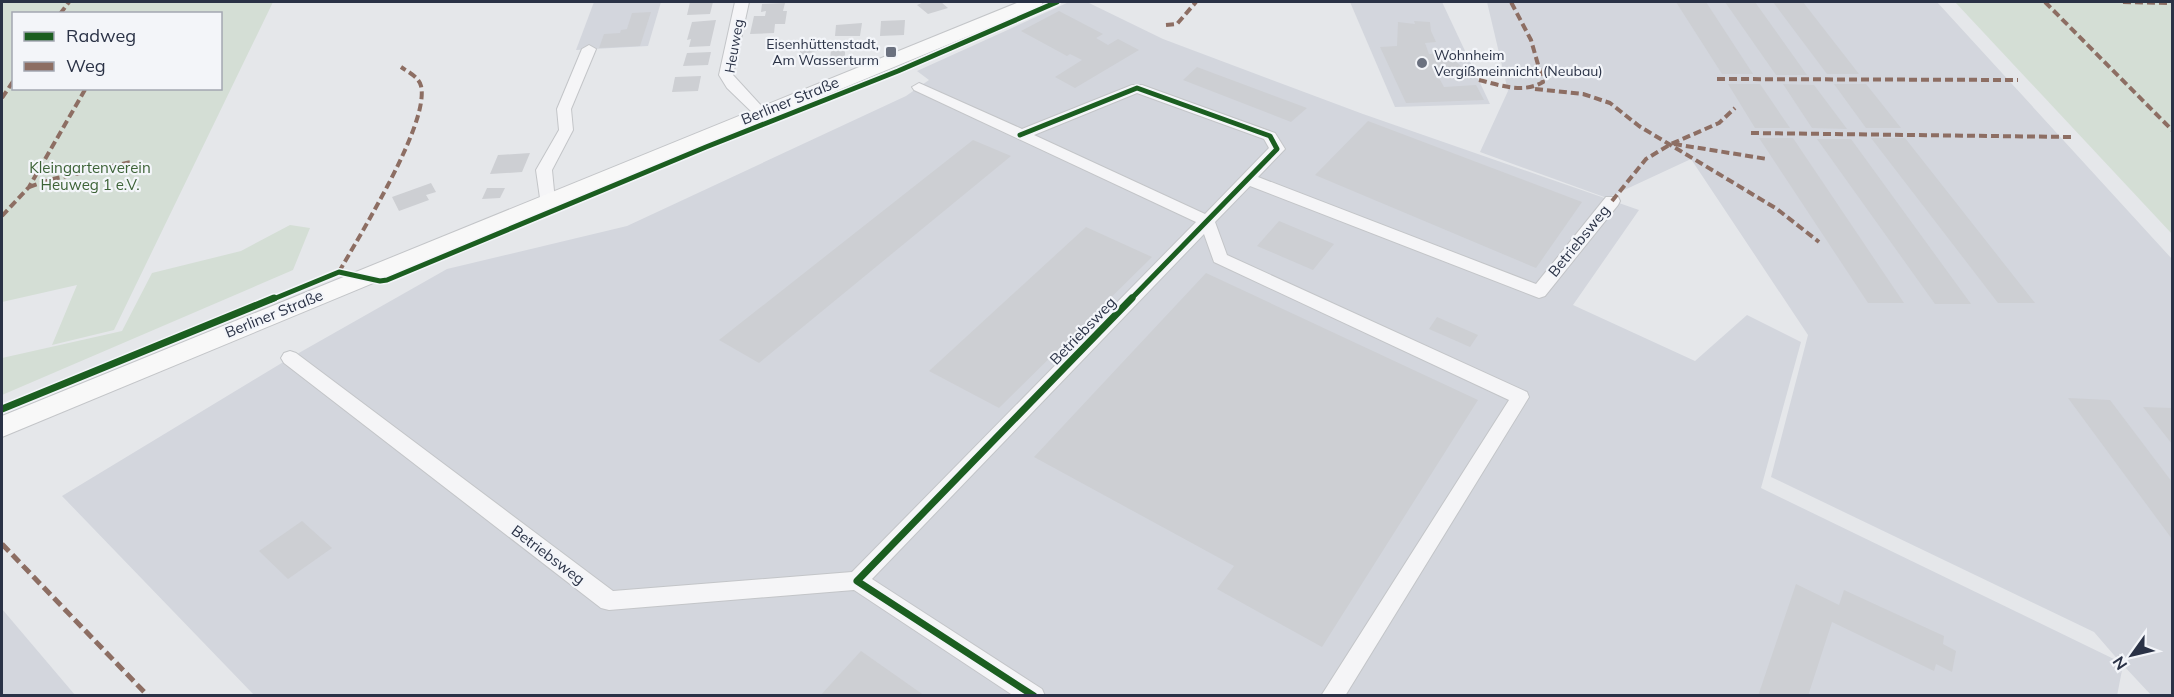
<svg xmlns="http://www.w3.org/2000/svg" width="2174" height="697" font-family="Mulish,sans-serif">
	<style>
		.built { fill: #d3d6dd }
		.green { fill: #d4ded5; fill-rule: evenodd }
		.building { fill: #cdcfd3 }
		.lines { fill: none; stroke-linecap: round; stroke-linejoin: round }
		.street-casing { stroke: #c3c5c8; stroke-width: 2 }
		.secondary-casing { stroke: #c3c5c8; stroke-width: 2 }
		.street { fill: #f5f5f7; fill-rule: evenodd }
		.secondary { fill: #f8f8f8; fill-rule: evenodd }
		.quiet-far1 { stroke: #8d6e63; stroke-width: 4; stroke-dasharray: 8 4; stroke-linecap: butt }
		.quiet { stroke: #8d6e63; stroke-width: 5; stroke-dasharray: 10 5; stroke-linecap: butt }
		.cycleway-far1-casing { stroke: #f3f5f9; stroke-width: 8 }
		.cycleway-casing { stroke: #f3f5f9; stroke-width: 10 }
		.cycleway-far1 { stroke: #1b5e20; stroke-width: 5 }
		.cycleway { stroke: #1b5e20; stroke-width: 7 }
		.poi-dot { fill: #6b717f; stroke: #f3f5f9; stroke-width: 2 }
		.labels { text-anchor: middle; stroke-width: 4.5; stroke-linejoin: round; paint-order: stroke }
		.far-poi-label { font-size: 14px; fill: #2a3246; stroke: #f3f5f9; text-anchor: end }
		.far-street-label { font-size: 14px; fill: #2a3246; stroke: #f3f5f9 }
		.street-label { font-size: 15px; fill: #2a3246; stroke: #f3f5f9 }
		.park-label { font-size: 15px; fill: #3c6236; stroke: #f3f5f9 }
	</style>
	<rect width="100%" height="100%" fill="#e5e7ea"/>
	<g class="built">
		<polygon points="594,2 661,2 648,46 576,50"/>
		<polygon points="1069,2 1087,2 1163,39 1363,114 1639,210 1573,305 1695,361 1747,315 1801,342 1761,488 2120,662 2094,632 1771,477 1808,335 1691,159 1607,198 1480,152 1508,91 1487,2 1937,2 2172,259 2172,695 2151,695 2123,665 2117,696 254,695 62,496 290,358 447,269 627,226 906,96 929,80 917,71"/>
		<polygon points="1350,2 1442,2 1490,104 1395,107"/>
		<polygon points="2,609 75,695 2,695"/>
	</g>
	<g class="green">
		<path d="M 2,2 L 273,2 L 114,330 L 52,345 L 77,285 L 2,302 ZM 14,14 L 220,14 L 220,88 L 14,88 Z"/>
		<polygon points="1955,2 2172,2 2172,234"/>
		<polygon points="290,225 310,228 293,270 2,395 2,358 122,331 152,273 241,251"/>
	</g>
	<g class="building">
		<polygon points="690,2 713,2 710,14 687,15"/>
		<polygon points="924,2 941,2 948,8 928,14 917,5"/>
		<polygon points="1676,2 1706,2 1753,74 1722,74"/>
		<polygon points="1725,2 1755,2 1807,75 1776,75"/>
		<polygon points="1773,2 1803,2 1859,74 1827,74"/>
		<polygon points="785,3 783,11 787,11 785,24 775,24 774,33 750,34 754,16 765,16 766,11 761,12 762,4"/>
		<polygon points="1059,11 1103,34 1096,38 1108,45 1118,39 1139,50 1075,88 1055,77 1082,60 1070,54 1067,56 1021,31"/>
		<polygon points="651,12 640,46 599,48 604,34 620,33 621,30 627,29 632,13"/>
		<polygon points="716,20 710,46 689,47 691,39 687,40 692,22"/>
		<polygon points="905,20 904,35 880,36 881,21"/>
		<polygon points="1414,21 1430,22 1431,31 1436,42 1425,43 1429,54 1445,53 1466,70 1438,76 1444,87 1476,85 1484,100 1406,103 1380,47 1397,46 1398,22 1415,24"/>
		<polygon points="862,23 860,36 835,36 836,25"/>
		<polygon points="817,39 824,49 802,55 796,44"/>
		<polygon points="831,50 845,50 845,60 830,60"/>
		<polygon points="711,52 708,65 683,66 687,53"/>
		<polygon points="1197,67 1307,108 1291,122 1183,80"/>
		<polygon points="701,76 698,91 672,92 675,77"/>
		<polygon points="1728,84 1760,84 1790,128 1755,128"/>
		<polygon points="1783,84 1814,85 1847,129 1812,128"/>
		<polygon points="1834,84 1866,84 1901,128 1866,128"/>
		<polygon points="1368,121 1582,202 1536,268 1315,175"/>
		<polygon points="1759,138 1793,138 1904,303 1868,303"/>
		<polygon points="1871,138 1905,138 2035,303 1998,303"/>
		<polygon points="1817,139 1851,139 1971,304 1935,304"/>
		<polygon points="973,140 1011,156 759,363 719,340"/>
		<polygon points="530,153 522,172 490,174 498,155"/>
		<polygon points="431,183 436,192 426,195 429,200 399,211 392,197"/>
		<polygon points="487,188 505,188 500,198 482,199"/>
		<polygon points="1279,221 1334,244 1313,270 1257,246"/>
		<polygon points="1086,227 1152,257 999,408 929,371"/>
		<polygon points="1206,273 1478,400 1322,647 1217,589 1234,566 1034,457"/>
		<polygon points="1437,317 1478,335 1470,347 1429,329"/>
		<polygon points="2068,398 2110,400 2172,482 2172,539"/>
		<polygon points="2143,407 2172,408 2172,444"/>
		<polygon points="302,521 332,548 288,579 259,551"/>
		<polygon points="1796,584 1839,605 1844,590 1944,636 1943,644 1956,651 1952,672 1936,664 1934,671 1832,622 1808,696 1758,696"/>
		<polygon points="861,651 925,696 820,696"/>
	</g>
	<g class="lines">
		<defs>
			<g id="street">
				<polygon points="735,2 749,2 733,75 768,113 761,117 756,116 727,88 719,75"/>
				<polygon points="589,45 596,49 571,109 573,130 552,170 555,201 553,205 541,205 536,170 559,130 557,109 582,49"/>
				<path d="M 919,83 L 1022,129 L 1132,85 L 1142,85 L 1275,133 L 1285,149 L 1258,177 L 1536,284 L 1606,197 L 1618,197 L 1620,201 L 1618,205 L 1545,296 L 1539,298 L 1250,186 L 1215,222 L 1227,255 L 1527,392 L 1529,397 L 1345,696 L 1321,696 L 1509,400 L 1214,262 L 1204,234 L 872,579 L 1042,689 L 1045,696 L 1014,696 L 854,590 L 609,610 L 601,608 L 284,363 L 281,358 L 284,353 L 290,351 L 296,353 L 613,591 L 852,572 L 1196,222 L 914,90 L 912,87 ZM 1137,93 L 1264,139 L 1269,148 L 1205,214 L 1034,135 Z"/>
			</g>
			<polygon id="secondary" points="1019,2 1043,2 1041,6 2,437 2,416"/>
		</defs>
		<use href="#street" class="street-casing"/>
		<use href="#secondary" class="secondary-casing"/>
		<use href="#street" class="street"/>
		<use href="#secondary" class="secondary"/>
		<g class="quiet-far1">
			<polyline points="2045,2 2172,130"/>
			<polyline points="2123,2 2172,3"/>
			<polyline points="60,14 69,2"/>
			<polyline points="1166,25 1177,24 1196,2"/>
			<polyline points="1717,79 2018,80"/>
			<path d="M 1479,80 C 1500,85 1523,94 1543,82 L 1531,40 L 1511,2"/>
			<polyline points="1535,89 1583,94 1610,103 1639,126 1777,209 1819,242"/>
			<polyline points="2,98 14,80"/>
			<polyline points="1751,133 2071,137"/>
			<polyline points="1674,144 1767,159"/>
			<polyline points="29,187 53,179 131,162"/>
			<polyline points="1612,201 1646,159 1671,144 1719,123 1735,108"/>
			<polyline points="2,216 29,187 86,88"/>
			<path d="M 339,272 C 359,236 430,123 421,86 C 419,77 408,72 401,67"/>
		</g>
		<polyline class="quiet" points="2,544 148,696"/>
		<defs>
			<g id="cycleway-far1">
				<polyline points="1020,135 1137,88 1270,136 1277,149 1130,300"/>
				<polyline points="271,300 339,272 380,281 387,280 706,147 898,71 1057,2"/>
			</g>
			<g id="cycleway">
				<polyline points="2,409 274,298"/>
				<polyline points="1034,696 857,581 1132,298"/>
			</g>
		</defs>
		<use href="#cycleway-far1" class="cycleway-far1-casing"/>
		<use href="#cycleway" class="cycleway-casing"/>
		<use href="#cycleway-far1" class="cycleway-far1"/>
		<use href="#cycleway" class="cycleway"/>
	</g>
	<g class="poi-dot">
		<rect x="885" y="46" width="12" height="12" rx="3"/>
		<circle cx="1422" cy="63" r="6"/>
	</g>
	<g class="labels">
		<g class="far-poi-label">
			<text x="879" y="49">Eisenhüttenstadt,<tspan x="879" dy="16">Am Wasserturm</tspan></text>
			<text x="1434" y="60" text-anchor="start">Wohnheim<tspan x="1434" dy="16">Vergißmeinnicht (Neubau)</tspan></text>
		</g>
		<g class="far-street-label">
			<text transform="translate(734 46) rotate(-80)" y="5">Heuweg</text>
		</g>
		<g class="street-label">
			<text transform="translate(790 101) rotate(-22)" y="5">Berliner Straße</text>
			<text transform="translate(1579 241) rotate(-51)" y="5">Betriebsweg</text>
			<text transform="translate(274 314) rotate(-22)" y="5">Berliner Straße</text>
			<text transform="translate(1083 331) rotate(-46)" y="5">Betriebsweg</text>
			<text transform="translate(548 555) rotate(37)" y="5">Betriebsweg</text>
		</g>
		<g class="park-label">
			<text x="90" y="173">Kleingartenverein<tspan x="90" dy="17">Heuweg 1 e.V.</tspan></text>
		</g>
	</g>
	<rect width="2174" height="697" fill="none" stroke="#2a3246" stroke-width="6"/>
	<rect x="12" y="12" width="210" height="78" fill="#f3f5f9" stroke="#a3a7b1" stroke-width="1.5"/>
	<rect x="24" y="32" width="30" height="9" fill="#1b5e20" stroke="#a3a7b1" stroke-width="1.5"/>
	<text x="66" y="42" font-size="18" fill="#2a3246">Radweg</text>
	<rect x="24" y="62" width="30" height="9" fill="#8d6e63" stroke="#a3a7b1" stroke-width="1.5"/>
	<text x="66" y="72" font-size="18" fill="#2a3246">Weg</text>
	<g transform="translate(2132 655) rotate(236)" stroke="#f3f5f9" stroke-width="4.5" paint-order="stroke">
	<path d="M0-4.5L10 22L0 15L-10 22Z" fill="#2a3246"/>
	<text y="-9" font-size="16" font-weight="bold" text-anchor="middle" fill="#2a3246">N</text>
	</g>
</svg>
